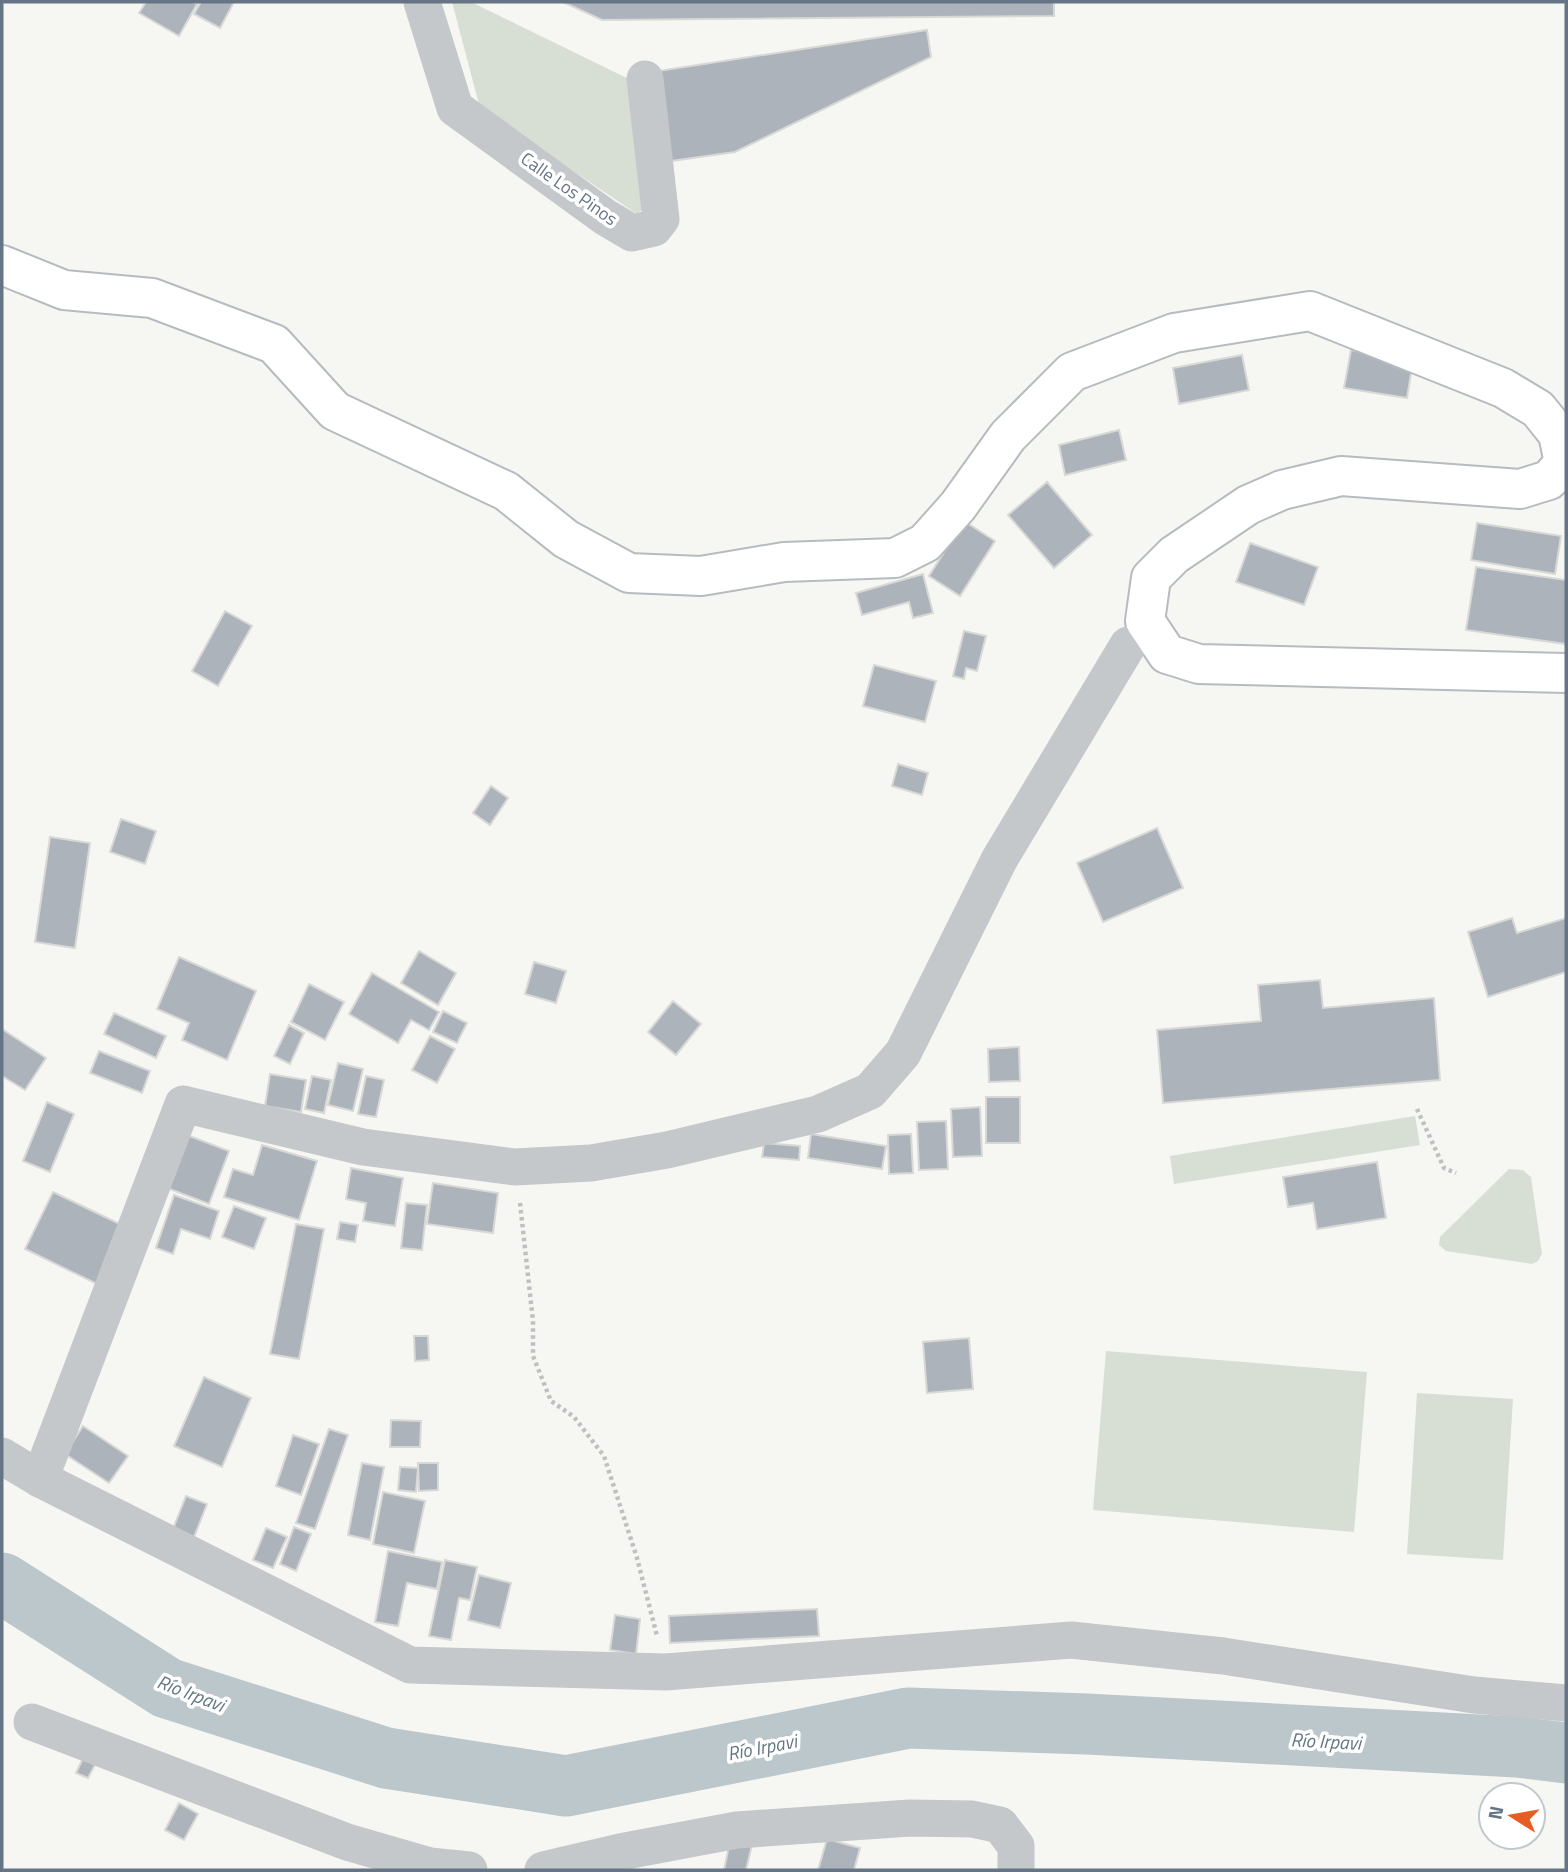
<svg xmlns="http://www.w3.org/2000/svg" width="1568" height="1872" font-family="'Titillium Web',sans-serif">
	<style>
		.green { fill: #d7ded4 }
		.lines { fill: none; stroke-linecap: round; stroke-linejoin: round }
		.river { stroke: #bcc7cc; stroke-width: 61 }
		.building { fill: #acb3ba; stroke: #d8d8d6; stroke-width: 2 }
		.secondary-casing { stroke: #b6bbc0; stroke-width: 42 }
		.path { stroke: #bec0c2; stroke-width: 4.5; stroke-dasharray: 3.5 3.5; stroke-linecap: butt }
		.street { stroke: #c4c8cb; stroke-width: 37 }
		.secondary { stroke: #fff; stroke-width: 38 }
		.labels { text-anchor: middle; stroke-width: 7; stroke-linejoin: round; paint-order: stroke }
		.street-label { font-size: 18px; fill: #657585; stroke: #fff }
		.water-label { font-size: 19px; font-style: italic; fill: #617781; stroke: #fff }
	</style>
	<rect width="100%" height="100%" fill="#f6f7f3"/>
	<g class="green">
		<polygon points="452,2 471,2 637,83 654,200 637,214 480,108"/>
		<polygon points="1415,1116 1420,1145 1174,1184 1170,1156"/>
		<polygon points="1509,1169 1523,1170 1531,1177 1542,1254 1538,1261 1532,1264 1446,1251 1439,1245 1440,1237"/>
		<polygon points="1106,1351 1367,1372 1354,1532 1093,1510"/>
		<polygon points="1417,1393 1513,1399 1503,1560 1407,1554"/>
	</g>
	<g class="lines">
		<polyline class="river" points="2,1583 167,1688 386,1758 566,1786 908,1718 1087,1724 1517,1747 1566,1753"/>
	</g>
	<g class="building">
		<polygon points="146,2 192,2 197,4 179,36 139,13"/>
		<polygon points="201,2 234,2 220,28 194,14"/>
		<polygon points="563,2 1054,2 1054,16 602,20"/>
		<polygon points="927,30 931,57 735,152 671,161 658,71"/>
		<polygon points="1351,350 1413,361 1407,398 1344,388"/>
		<polygon points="1242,355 1249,390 1179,404 1173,368"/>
		<polygon points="1119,430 1126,460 1065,475 1059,445"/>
		<polygon points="1047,482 1092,535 1054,568 1008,515"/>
		<polygon points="964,521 995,541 960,596 929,576"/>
		<polygon points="1477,523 1561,536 1555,574 1471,560"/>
		<polygon points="1250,543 1318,567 1304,605 1236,582"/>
		<polygon points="1476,567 1566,580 1566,644 1466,630"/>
		<polygon points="923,574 933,613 913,618 909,602 862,615 856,593"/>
		<polygon points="225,611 252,626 218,686 192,671"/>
		<polygon points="964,631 986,636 977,671 966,668 964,679 953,676"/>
		<polygon points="874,665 936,681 925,722 863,706"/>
		<polygon points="898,764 928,773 922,795 892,786"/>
		<polygon points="491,786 508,798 490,825 473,813"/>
		<polygon points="121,819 156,831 145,864 110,852"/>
		<polygon points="1157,828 1183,888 1103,922 1077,863"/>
		<polygon points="50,837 90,843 75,948 35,942"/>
		<polygon points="1512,918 1517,933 1566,918 1566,972 1488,997 1468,932"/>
		<polygon points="419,951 456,973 438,1005 401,983"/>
		<polygon points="179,957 256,991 227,1060 182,1040 189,1023 157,1009"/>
		<polygon points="534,962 566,971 556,1003 525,994"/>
		<polygon points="372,973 439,1012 429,1030 411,1020 398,1043 349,1014"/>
		<polygon points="1320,980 1323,1008 1434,998 1440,1080 1163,1103 1157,1030 1261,1021 1258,985"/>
		<polygon points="309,984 344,1002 325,1040 291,1022"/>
		<polygon points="673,1001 701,1024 676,1055 648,1032"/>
		<polygon points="443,1011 467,1023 457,1043 433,1032"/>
		<polygon points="114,1013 166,1036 156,1058 104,1034"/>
		<polygon points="289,1025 304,1033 290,1064 274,1056"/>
		<polygon points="2,1029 46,1058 25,1090 2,1076"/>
		<polygon points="430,1036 455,1049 437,1083 412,1070"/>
		<polygon points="1019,1047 1020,1081 989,1082 988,1049"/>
		<polygon points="99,1051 150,1071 142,1093 90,1073"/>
		<polygon points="338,1063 363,1069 353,1111 328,1105"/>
		<polygon points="270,1074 306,1080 301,1112 265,1106"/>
		<polygon points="312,1076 331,1080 324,1113 305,1109"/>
		<polygon points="366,1076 384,1080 376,1117 358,1114"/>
		<rect x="986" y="1097" width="34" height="46"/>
		<polygon points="47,1102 74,1114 50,1172 23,1161"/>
		<polygon points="980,1107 982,1156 953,1157 951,1109"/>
		<polygon points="946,1121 948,1169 919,1170 917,1122"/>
		<polygon points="811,1134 886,1146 882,1169 808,1158"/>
		<polygon points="911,1134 913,1173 889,1174 888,1135"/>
		<polygon points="187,1135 229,1151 209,1204 167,1188"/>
		<polygon points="764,1143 800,1146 799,1160 762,1157"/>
		<polygon points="262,1145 317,1161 299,1220 224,1197 233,1169 253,1175"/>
		<polygon points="1377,1162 1386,1218 1317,1229 1313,1203 1288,1207 1283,1177"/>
		<polygon points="351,1168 403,1178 395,1226 363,1221 366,1203 346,1199"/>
		<polygon points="433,1183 498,1193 493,1233 427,1224"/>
		<polygon points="53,1192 124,1226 97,1284 25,1249"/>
		<polygon points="174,1195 219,1211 210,1239 181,1229 173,1254 156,1248"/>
		<polygon points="406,1203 427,1205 422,1250 401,1248"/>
		<polygon points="234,1206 266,1218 254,1249 222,1237"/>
		<polygon points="340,1222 358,1225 355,1242 337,1239"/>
		<polygon points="296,1224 324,1229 299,1359 270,1354"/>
		<polygon points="414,1336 428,1336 429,1360 415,1361"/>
		<polygon points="969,1338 973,1389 927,1393 923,1342"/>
		<polygon points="204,1377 251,1398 222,1467 174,1446"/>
		<polygon points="391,1420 421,1421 420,1447 390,1447"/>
		<polygon points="83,1426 128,1456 109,1483 65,1454"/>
		<polygon points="329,1429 348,1435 315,1529 296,1523"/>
		<polygon points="293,1435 319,1444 301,1495 276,1486"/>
		<polygon points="362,1463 384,1467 370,1540 348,1535"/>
		<polygon points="418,1463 438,1463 438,1490 419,1491"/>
		<polygon points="400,1467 418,1468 416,1492 398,1490"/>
		<polygon points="383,1492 425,1501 414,1553 373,1544"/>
		<polygon points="186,1496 207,1504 194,1537 173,1529"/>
		<polygon points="294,1527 311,1534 296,1571 280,1564"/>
		<polygon points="266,1528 287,1537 273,1568 253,1560"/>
		<polygon points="388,1551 442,1562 437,1589 407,1583 398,1626 375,1622"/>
		<polygon points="445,1560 477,1567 470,1600 459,1598 451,1640 429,1636"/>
		<polygon points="479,1575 511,1583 500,1628 468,1620"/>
		<polygon points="817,1609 819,1636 670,1643 669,1616"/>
		<polygon points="615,1615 640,1619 636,1654 610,1650"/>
		<polygon points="85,1754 97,1761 88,1778 76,1773"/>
		<polygon points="179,1803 198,1814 184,1840 165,1830"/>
		<polygon points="827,1839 860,1848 854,1870 818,1870"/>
		<polygon points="730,1841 752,1845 746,1870 724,1870"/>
	</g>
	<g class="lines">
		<defs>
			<polyline id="secondary" points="2,265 64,290 152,298 274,344 335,411 506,491 566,539 629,573 701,576 784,562 895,558 925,543 958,506 1008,436 1072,372 1174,333 1310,311 1503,388 1538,409 1558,434 1564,463 1549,480 1520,489 1341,476 1282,490 1248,505 1174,555 1151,578 1145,621 1167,654 1199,664 1566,673"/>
		</defs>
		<use href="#secondary" class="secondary-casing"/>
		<g class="path">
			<polyline points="1417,1109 1444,1168 1456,1173"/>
			<polyline points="520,1203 533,1321 533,1356 551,1401 574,1417 604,1456 637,1558 657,1636"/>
		</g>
		<g class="street">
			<polyline points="422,2 455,108 605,217 632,233 654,228 661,219 645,79"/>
			<polyline points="2,1456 40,1479 410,1665 666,1672 1071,1640 1223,1656 1474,1695 1566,1703"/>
			<polyline points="40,1479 183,1104 363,1147 515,1167 591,1163 667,1150 818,1114 870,1091 903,1053 999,860 1128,645"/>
			<polyline points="32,1722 347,1842 430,1866 469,1870"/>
			<polyline points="543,1870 620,1852 737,1830 910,1818 972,1819 1000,1825 1016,1846 1016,1870"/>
		</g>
		<use href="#secondary" class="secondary"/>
	</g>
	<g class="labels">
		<g class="street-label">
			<text transform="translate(569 189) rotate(35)" y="6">Calle Los Pinos</text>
		</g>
		<g class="water-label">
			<text transform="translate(191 1693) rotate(21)" y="7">Río Irpavi</text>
			<text transform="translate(1326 1741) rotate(3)" y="7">Río Irpavi</text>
			<text transform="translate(762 1747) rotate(-11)" y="7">Río Irpavi</text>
		</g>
	</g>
	<rect width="1568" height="1872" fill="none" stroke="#657585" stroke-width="7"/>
	<g transform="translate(1512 1816) rotate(281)"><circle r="33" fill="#ffffff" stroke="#c1c8ce" stroke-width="2"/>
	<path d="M0-5L12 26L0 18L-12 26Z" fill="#e75c23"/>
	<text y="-10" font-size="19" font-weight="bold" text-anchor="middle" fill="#657585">N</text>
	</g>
</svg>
